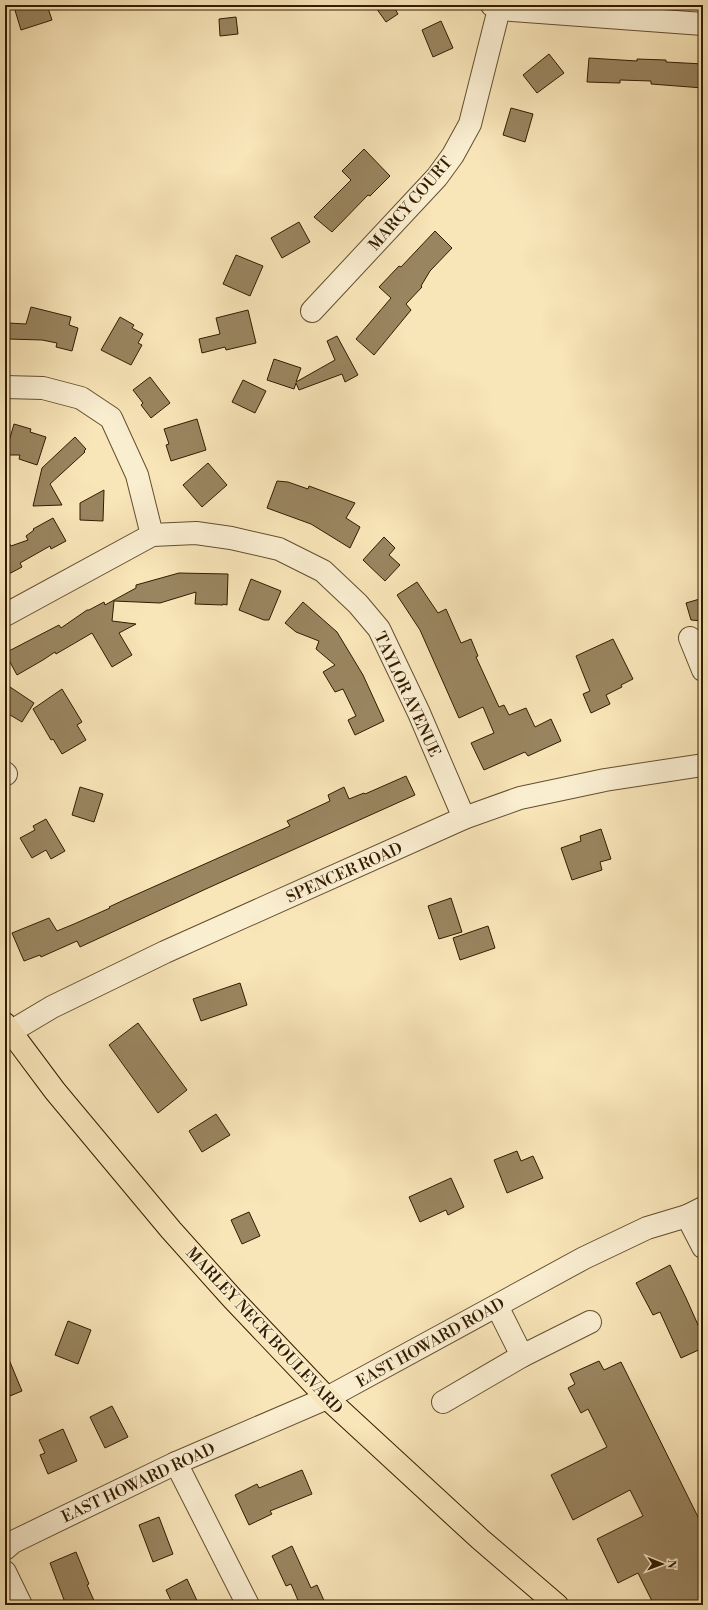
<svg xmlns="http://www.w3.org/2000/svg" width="708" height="1610" viewBox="0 0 708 1610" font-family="'Libre Bodoni',serif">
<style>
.building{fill:#998560;stroke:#321c00}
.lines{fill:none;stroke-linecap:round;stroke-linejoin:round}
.minor-casing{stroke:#644e2e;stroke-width:24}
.major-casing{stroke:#321c00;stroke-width:24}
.minor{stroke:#faeed1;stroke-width:22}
.major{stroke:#f8e5b8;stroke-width:22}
.labels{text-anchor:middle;stroke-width:3;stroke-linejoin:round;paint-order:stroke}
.street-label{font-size:16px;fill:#321c00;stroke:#faeed1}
</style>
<rect width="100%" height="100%" fill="#f8e5b8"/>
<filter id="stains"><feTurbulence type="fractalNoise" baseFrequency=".005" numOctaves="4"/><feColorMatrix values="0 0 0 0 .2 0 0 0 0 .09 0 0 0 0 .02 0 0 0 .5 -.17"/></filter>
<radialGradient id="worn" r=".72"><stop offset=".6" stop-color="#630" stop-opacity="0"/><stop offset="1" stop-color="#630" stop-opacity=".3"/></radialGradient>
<g class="building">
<path d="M 21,5 L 47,5 L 52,20 L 21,30 L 14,7 Z"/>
<path d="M 374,5 L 393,5 L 398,14 L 386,22 Z"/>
<path d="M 236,17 L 238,34 L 220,36 L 219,19 Z"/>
<path d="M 441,21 L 453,48 L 433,57 L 422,30 Z"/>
<path d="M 549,54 L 564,73 L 537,93 L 523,75 Z"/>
<path d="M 589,58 L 637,61 L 637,59 L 666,60 L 666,62 L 703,64 L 703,88 L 651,84 L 651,81 L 620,80 L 620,83 L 587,82 Z"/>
<path d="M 511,108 L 533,114 L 525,142 L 503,135 Z"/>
<path d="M 364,149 L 390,176 L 370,196 L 368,195 L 332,232 L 314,217 L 351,180 L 342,171 Z"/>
<path d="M 299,222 L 310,242 L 282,258 L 271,238 Z"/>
<path d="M 435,231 L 452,248 L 430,271 L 421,286 L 422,287 L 406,304 L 411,310 L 374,355 L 356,339 L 391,298 L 379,287 L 399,266 L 401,267 Z"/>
<path d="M 236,255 L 263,266 L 250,296 L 223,284 Z"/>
<path d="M 31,307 L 71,317 L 69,325 L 78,328 L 72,351 L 56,347 L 57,343 L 42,340 L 8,339 L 8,323 L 26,324 Z"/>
<path d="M 248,310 L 256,343 L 226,350 L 225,347 L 202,353 L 199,339 L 220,334 L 216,318 Z"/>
<path d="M 120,317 L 134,325 L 132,328 L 143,334 L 138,343 L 142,345 L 131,365 L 101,350 Z"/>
<path d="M 337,336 L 358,375 L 345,382 L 342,374 L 299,390 L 296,383 L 294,389 L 267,380 L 274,359 L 301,368 L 296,382 L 335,360 L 327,341 Z"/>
<path d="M 150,377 L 170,403 L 151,418 L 141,405 L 143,403 L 133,390 Z"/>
<path d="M 243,380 L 266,391 L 255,413 L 232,402 Z"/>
<path d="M 197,419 L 206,450 L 171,461 L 166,445 L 169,444 L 164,429 Z"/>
<path d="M 14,424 L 31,429 L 30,432 L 46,437 L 37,465 L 19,459 L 20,455 L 5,455 Z"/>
<path d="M 75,437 L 86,449 L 84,451 L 85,452 L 50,484 L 62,505 L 33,506 L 42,468 Z"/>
<path d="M 208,463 L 227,485 L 202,507 L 183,485 Z"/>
<path d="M 277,481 L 288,482 L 308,489 L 309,486 L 355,503 L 346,518 L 360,527 L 350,548 L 311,524 L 267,508 Z"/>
<path d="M 104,490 L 103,521 L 80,520 L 80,503 Z"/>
<path d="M 53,518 L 66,541 L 51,549 L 50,546 L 20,563 L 22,567 L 5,576 L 5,536 L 11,546 L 28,540 L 26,536 L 34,530 L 33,529 Z"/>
<path d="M 384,537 L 395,548 L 389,555 L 400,565 L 385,581 L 363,560 Z"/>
<path d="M 179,573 L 228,574 L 227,605 L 223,604 L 223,605 L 195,604 L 196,592 L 160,603 L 114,601 L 112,621 L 136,624 L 119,633 L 132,655 L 112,667 L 92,633 L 56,654 L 55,652 L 43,660 L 17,675 L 5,653 L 59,625 L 61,628 L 87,610 L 89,610 L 104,602 L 105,605 L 136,588 L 136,585 Z"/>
<path d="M 251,579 L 281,591 L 269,620 L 264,620 L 239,610 Z"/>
<path d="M 417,582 L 438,613 L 446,609 L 461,643 L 471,639 L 478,656 L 476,657 L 499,707 L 504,705 L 509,715 L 526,708 L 535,727 L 551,719 L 561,741 L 528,756 L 525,752 L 484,770 L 471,743 L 494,733 L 483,707 L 459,718 L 420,630 L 397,595 Z"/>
<path d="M 703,598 L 703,621 L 691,620 L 686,603 Z"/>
<path d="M 303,602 L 337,632 L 363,675 L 384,721 L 355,735 L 348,720 L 356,716 L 343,689 L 335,692 L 323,672 L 335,665 L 316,649 L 319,641 L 296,632 L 285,623 Z"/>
<path d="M 613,639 L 633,679 L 621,685 L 622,687 L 606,695 L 610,704 L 591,713 L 583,694 L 590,691 L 576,656 Z"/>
<path d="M 10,687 L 34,703 L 22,722 L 5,712 L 5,695 Z"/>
<path d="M 62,689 L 82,722 L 77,725 L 86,740 L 62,754 L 53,739 L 51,740 L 33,709 Z"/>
<path d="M 406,776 L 415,795 L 208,888 L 80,947 L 77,941 L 41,957 L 40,955 L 24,961 L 12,933 L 49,918 L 57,931 L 74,924 L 110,908 L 109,907 L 124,900 L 290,826 L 287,821 L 330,801 L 328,795 L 344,787 L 349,799 L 364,793 L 365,794 Z"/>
<path d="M 80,787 L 103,794 L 94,822 L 72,815 Z"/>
<path d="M 46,819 L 65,851 L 51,859 L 46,850 L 32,858 L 20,838 L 35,830 L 33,826 Z"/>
<path d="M 601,829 L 611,859 L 600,862 L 602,870 L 572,880 L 561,848 L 581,841 L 580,836 Z"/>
<path d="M 451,898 L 462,932 L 439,939 L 428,906 Z"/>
<path d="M 488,926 L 495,948 L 460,960 L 453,938 Z"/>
<path d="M 240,983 L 247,1005 L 201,1021 L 193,999 Z"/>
<path d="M 138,1023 L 187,1090 L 158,1113 L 109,1045 Z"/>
<path d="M 216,1114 L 230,1135 L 202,1152 L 189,1131 Z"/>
<path d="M 517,1151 L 521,1161 L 533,1156 L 543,1178 L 507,1193 L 494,1160 Z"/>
<path d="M 451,1178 L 464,1207 L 448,1215 L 446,1210 L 420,1222 L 409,1197 Z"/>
<path d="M 249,1212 L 260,1236 L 242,1244 L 231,1220 Z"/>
<path d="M 670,1265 L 686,1298 L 703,1336 L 703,1348 L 681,1358 L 660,1312 L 653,1315 L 636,1283 Z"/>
<path d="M 68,1321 L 91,1330 L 78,1364 L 55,1355 Z"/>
<path d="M 5,1350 L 22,1391 L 5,1398 Z"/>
<path d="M 599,1361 L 604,1370 L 621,1362 L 703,1527 L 703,1605 L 654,1605 L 638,1573 L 618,1583 L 597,1539 L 643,1516 L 630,1490 L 573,1520 L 551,1475 L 607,1447 L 588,1409 L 581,1413 L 568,1388 L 575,1384 L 570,1374 Z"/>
<path d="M 112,1406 L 128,1437 L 105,1448 L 90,1417 Z"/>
<path d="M 63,1429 L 77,1461 L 48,1474 L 40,1455 L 45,1453 L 39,1440 Z"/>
<path d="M 302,1470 L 312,1494 L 270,1511 L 272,1514 L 249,1525 L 235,1495 L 257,1484 L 259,1488 Z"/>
<path d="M 159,1517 L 173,1554 L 153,1562 L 139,1525 Z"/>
<path d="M 292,1546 L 311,1588 L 317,1585 L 326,1605 L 300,1605 L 291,1584 L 286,1586 L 272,1556 Z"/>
<path d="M 76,1552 L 89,1584 L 87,1585 L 96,1605 L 66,1605 L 50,1563 Z"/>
<path d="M 187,1579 L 199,1605 L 173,1605 L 166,1590 Z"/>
</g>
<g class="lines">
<defs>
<g id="minor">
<path d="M 492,5 L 499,9 L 703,24"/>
<path d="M 312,311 L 437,177 L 453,155 L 470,124 L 499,9"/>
<path d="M 5,387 L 43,388 L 81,398 L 111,418 L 137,475 L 152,535"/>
<path d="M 5,615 L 152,535 L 196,533 L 231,538 L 279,549 L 323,571 L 358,604 L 379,629 L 419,713 L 464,818"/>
<path d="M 690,638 L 703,670"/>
<path d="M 5,773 L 6,774"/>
<path d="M 5,1035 L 52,1007 L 165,952 L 464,818 L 520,798 L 605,780 L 703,765"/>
<path d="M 687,1216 L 703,1247"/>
<path d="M 497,1306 L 522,1356 L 590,1322"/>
<path d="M 443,1402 L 522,1356"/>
<path d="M 176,1463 L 248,1605"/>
<path d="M 5,1549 L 13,1542 L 176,1463 L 327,1398 L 584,1258 L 647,1228 L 687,1216 L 703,1208"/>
<path d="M 5,1572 L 21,1605"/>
</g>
<path id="major" d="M 5,1024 L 55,1091 L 171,1230 L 232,1298 L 327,1398 L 480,1539 L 557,1605"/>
</defs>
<use href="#minor" class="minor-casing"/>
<use href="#major" class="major-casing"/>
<use href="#minor" class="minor"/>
<use href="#major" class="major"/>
</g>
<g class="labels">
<g class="street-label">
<text transform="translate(410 203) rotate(-49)" y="6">MARCY COURT</text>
<text transform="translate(408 694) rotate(65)" y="6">TAYLOR AVENUE</text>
<text transform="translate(344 872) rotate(-24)" y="6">SPENCER ROAD</text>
<text transform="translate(265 1330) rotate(47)" y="6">MARLEY NECK BOULEVARD</text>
<text transform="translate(430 1342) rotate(-29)" y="6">EAST HOWARD ROAD</text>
<text transform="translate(138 1482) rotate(-25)" y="6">EAST HOWARD ROAD</text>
</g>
</g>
<rect width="708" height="1610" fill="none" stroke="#f8e5b8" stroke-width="20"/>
<rect x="6" y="6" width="696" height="1598" fill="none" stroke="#321c00" stroke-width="2"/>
<rect x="10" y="10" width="688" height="1590" fill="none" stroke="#321c00"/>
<g transform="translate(662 1564) rotate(91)" stroke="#faeed1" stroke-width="3" paint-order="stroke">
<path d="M0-3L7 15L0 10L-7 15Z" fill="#321c00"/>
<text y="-6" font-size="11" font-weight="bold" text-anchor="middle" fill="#321c00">N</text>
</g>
<rect width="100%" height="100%" filter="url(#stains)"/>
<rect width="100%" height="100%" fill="url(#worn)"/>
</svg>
